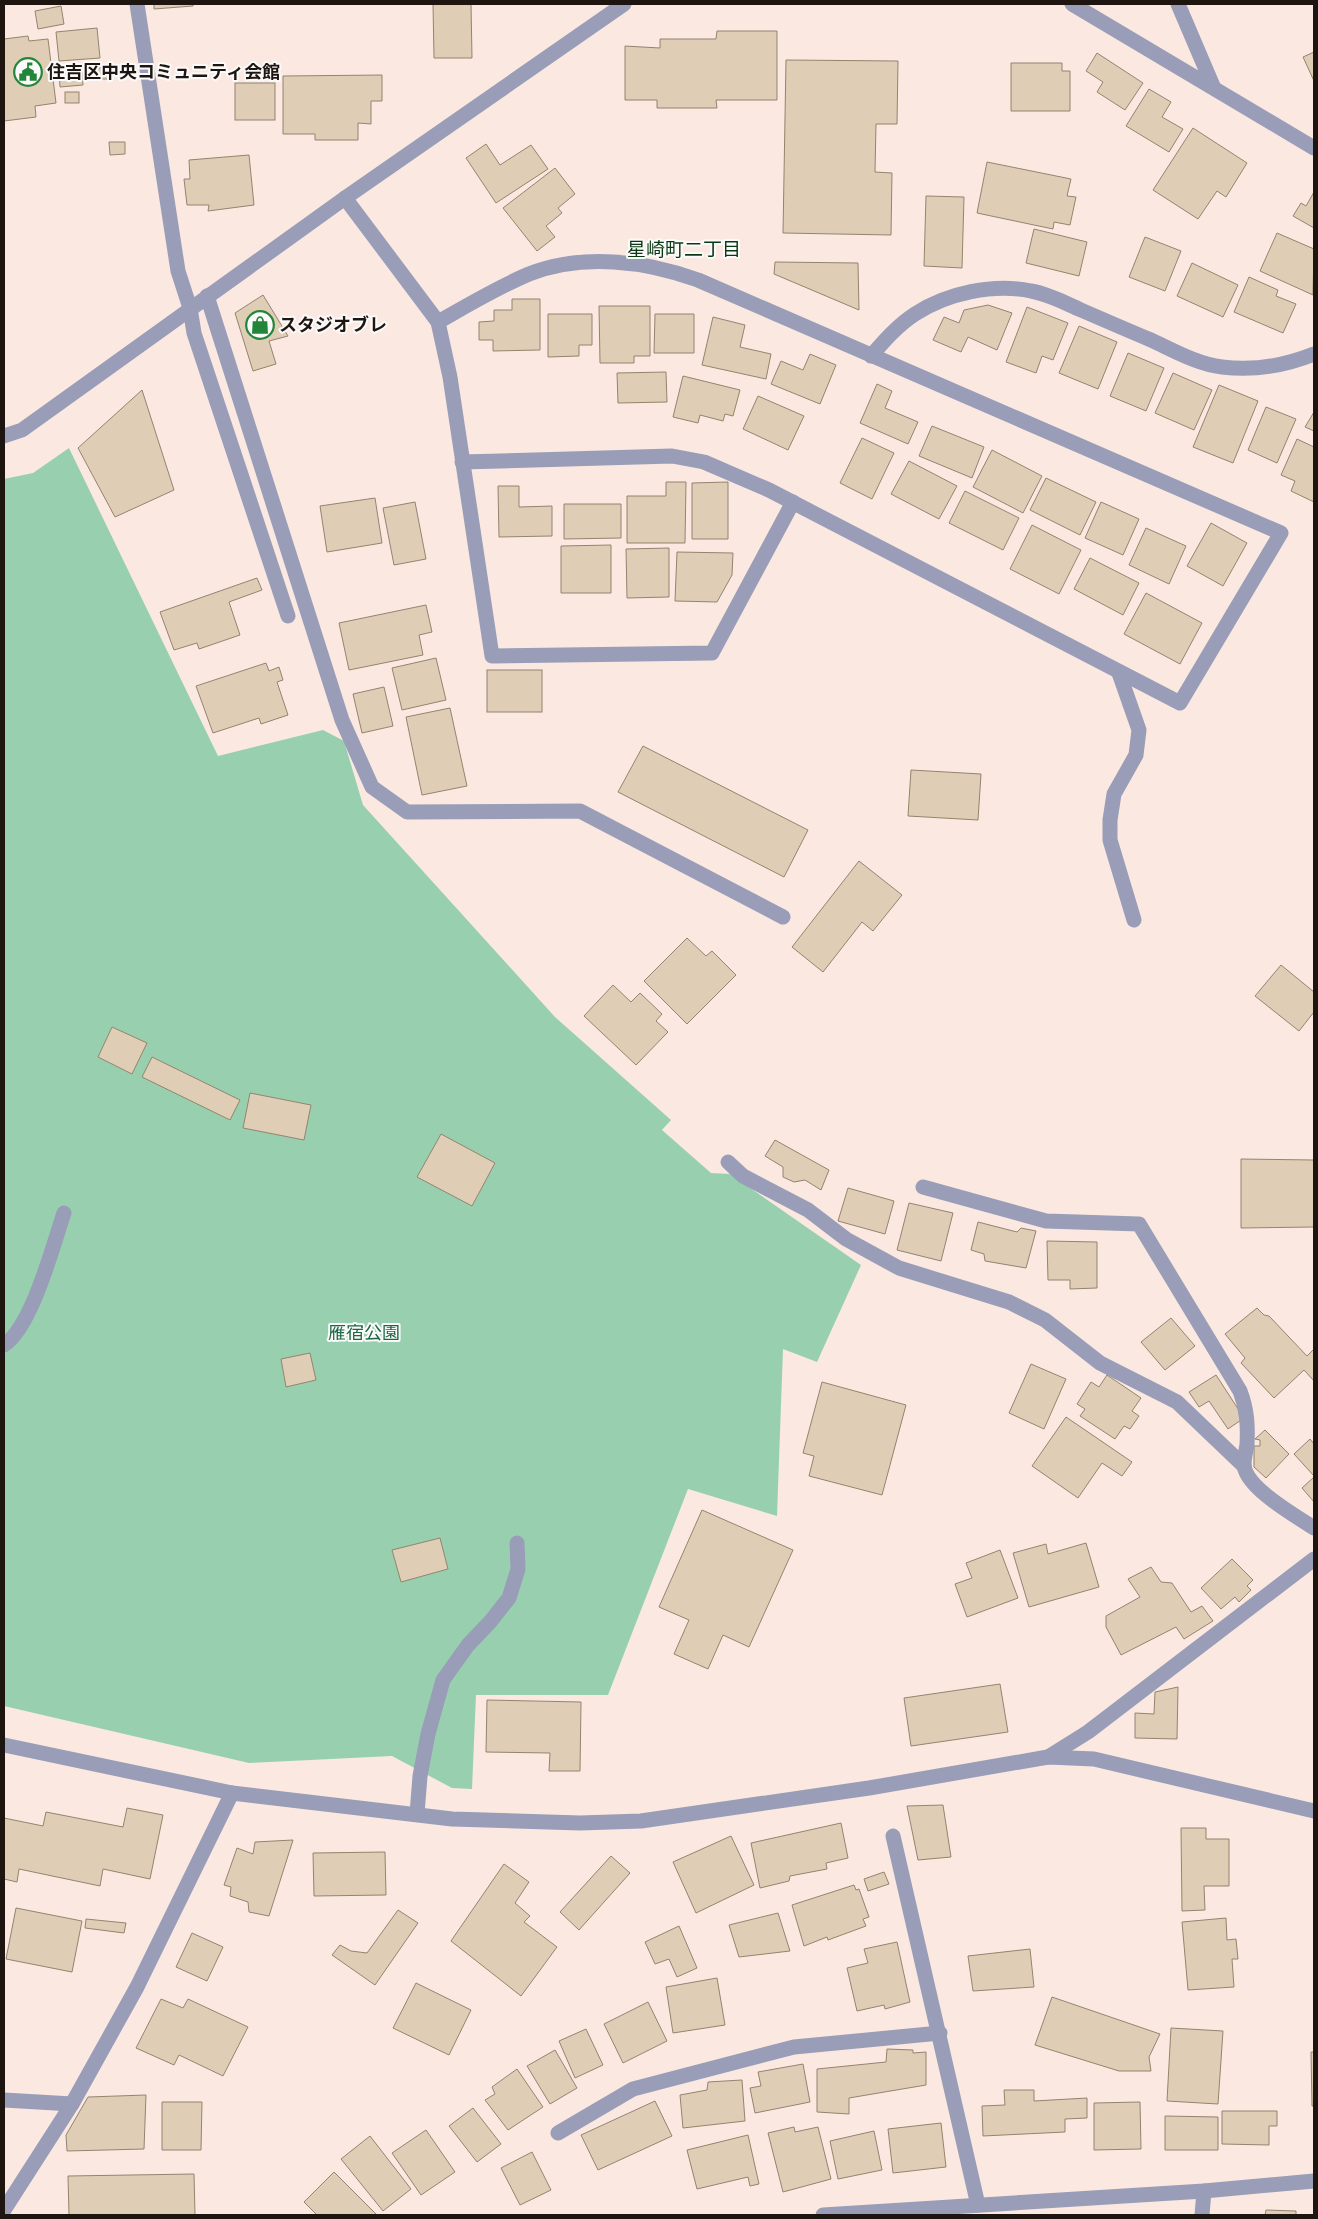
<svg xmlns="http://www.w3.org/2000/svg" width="1318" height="2219" viewBox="0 0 1318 2219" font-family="Mulish,'Noto Sans JP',sans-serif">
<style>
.green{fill:#98d0af}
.building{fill:#dfcdb5;stroke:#94846e}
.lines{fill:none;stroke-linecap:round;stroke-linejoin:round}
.minor{stroke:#999db7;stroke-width:15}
.labels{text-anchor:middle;stroke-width:4;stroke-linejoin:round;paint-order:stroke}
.poi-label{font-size:18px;font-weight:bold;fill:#1f1510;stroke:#fafafa;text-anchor:start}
.park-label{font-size:18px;fill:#1d6744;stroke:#fafafa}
.neighbourhood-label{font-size:19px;fill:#093813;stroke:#fafafa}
</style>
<rect width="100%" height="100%" fill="#fbe9e1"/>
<path class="green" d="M 69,448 L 218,756 L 323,730 L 344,741 L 363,805 L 555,1017 L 671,1120 L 662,1130 L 711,1173 L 730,1174 L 861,1265 L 817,1362 L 783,1349 L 777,1516 L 688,1489 L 608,1695 L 476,1695 L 472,1789 L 452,1788 L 392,1756 L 249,1763 L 4,1706 L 4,479 L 33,473 Z"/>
<g class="building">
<path d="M 154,4 L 193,4 L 193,6 L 154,9 Z"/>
<path d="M 433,4 L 471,4 L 472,58 L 434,58 Z"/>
<path d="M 61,6 L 64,24 L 38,29 L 35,11 Z"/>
<path d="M 97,28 L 100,58 L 59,61 L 56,32 Z"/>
<path d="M 717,31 L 777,31 L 777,100 L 716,100 L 717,108 L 657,108 L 657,100 L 625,100 L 625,46 L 660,48 L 660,39 L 716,39 Z"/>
<path d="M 28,36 L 29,41 L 48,39 L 56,103 L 35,106 L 36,117 L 4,121 L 4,39 Z"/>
<path d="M 1314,52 L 1314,81 L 1303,57 Z"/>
<path d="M 1097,53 L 1143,83 L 1125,110 L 1097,92 L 1103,82 L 1086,71 Z"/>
<path d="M 786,60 L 898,61 L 897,124 L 876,124 L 875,172 L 892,173 L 891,235 L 783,233 Z"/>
<path d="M 1011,63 L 1062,63 L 1062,71 L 1070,71 L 1070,111 L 1011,111 Z"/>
<rect x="92" y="68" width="19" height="11"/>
<path d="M 82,71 L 83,85 L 60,87 L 59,72 Z"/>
<path d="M 382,75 L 382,101 L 371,101 L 371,124 L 358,123 L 358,140 L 315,140 L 315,134 L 283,134 L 283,76 Z"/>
<rect x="235" y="83" width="40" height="37"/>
<path d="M 1149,89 L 1171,102 L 1162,117 L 1183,129 L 1169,152 L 1126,126 Z"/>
<rect x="65" y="92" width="14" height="11"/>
<path d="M 1193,128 L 1247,163 L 1226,197 L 1217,191 L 1198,219 L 1153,190 Z"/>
<path d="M 109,142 L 125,142 L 125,154 L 110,155 Z"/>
<path d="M 486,144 L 500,165 L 531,145 L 548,169 L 496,203 L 466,158 Z"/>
<path d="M 249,155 L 254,205 L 208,211 L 209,205 L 187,205 L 184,179 L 190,179 L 189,160 Z"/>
<path d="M 987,162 L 1071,179 L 1067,196 L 1076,197 L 1070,225 L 1054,222 L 1053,229 L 977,213 Z"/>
<path d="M 555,168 L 575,194 L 558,208 L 562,213 L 546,226 L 555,237 L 537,251 L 503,208 Z"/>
<path d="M 1314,192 L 1314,228 L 1293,216 L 1301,203 L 1306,206 Z"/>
<path d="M 926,196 L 964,197 L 962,268 L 924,266 Z"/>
<path d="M 1034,229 L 1087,242 L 1079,276 L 1026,263 Z"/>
<path d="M 1277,233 L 1314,249 L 1313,295 L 1260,271 Z"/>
<path d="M 1145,237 L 1181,251 L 1165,291 L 1129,277 Z"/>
<path d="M 775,262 L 858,263 L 859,310 L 774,274 Z"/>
<path d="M 1192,263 L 1238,285 L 1223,317 L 1177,296 Z"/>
<path d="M 1249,277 L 1278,290 L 1276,296 L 1296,304 L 1283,333 L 1234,312 Z"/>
<path d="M 263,295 L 288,336 L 269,341 L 276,364 L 253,371 L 235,313 Z"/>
<path d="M 512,299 L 540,299 L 540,350 L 493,351 L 493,340 L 479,340 L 479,322 L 494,321 L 494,310 L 512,310 Z"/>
<path d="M 988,305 L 1012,313 L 997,350 L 968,337 L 961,352 L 933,340 L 944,317 L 959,323 L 964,310 Z"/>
<path d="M 599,306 L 650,306 L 650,356 L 634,356 L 634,363 L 600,363 Z"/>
<path d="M 1027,307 L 1068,323 L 1053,360 L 1042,356 L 1036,373 L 1006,362 Z"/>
<path d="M 548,314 L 592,314 L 592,345 L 579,345 L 579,356 L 548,357 Z"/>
<path d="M 655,314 L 694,314 L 694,353 L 654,353 Z"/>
<path d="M 713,317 L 745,325 L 740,347 L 771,354 L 766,379 L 702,365 Z"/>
<path d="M 1079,326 L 1117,342 L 1098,389 L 1059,373 Z"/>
<path d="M 1128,353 L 1164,368 L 1146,411 L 1110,396 Z"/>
<path d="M 810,354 L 836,365 L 820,404 L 771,384 L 781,361 L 803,370 Z"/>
<path d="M 666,372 L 667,402 L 618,403 L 617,373 Z"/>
<path d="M 1173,373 L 1212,390 L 1194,430 L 1155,413 Z"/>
<path d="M 683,376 L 740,390 L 733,416 L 725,414 L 723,421 L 700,415 L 698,423 L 673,417 Z"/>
<path d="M 877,384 L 892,391 L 885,408 L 918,422 L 908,444 L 860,423 Z"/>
<path d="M 1219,385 L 1258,401 L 1233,463 L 1193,447 Z"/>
<path d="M 142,390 L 174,490 L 115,517 L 78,448 Z"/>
<path d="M 758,396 L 804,416 L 788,450 L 743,429 Z"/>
<path d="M 1266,407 L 1296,419 L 1277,463 L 1248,450 Z"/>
<path d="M 1314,412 L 1314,431 L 1305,427 Z"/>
<path d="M 932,426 L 984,447 L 972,478 L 919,456 Z"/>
<path d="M 862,438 L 894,453 L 872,499 L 840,483 Z"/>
<path d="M 1297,439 L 1314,447 L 1314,502 L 1291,491 L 1295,481 L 1281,475 Z"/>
<path d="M 992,450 L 1042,476 L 1023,513 L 973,487 Z"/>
<path d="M 909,461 L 957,486 L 939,519 L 891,494 Z"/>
<path d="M 1046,478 L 1096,502 L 1080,535 L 1030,510 Z"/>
<path d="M 666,482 L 686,482 L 685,543 L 627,543 L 627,496 L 666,496 Z"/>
<path d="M 728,482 L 728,539 L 692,539 L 692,483 Z"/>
<path d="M 498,486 L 519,486 L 519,507 L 552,506 L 552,536 L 499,537 Z"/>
<path d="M 965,491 L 1019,518 L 1003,550 L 949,523 Z"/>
<path d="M 375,498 L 382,543 L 327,552 L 320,506 Z"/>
<path d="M 415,502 L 426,559 L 394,565 L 383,508 Z"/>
<path d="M 1101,502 L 1139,519 L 1123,555 L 1085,538 Z"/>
<path d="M 564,504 L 621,504 L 621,538 L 564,539 Z"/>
<path d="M 1211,523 L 1247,543 L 1223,586 L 1187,566 Z"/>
<path d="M 1032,525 L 1081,550 L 1059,594 L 1010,569 Z"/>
<path d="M 1146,528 L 1186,546 L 1169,584 L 1129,565 Z"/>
<path d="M 611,545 L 611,593 L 561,593 L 561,546 Z"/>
<path d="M 669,548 L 669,597 L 627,598 L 626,549 Z"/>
<path d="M 677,552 L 733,553 L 732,575 L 717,602 L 675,601 Z"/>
<path d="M 1090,558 L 1139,583 L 1123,615 L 1074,589 Z"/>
<path d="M 257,578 L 262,590 L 229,602 L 240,635 L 199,649 L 197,643 L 174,650 L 160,612 Z"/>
<path d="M 1146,593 L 1202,623 L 1180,664 L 1124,634 Z"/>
<path d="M 426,605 L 432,632 L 419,635 L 423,655 L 349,670 L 339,623 Z"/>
<path d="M 436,658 L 446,700 L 402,710 L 392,668 Z"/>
<path d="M 266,663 L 269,671 L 279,667 L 283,680 L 277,682 L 288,715 L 261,724 L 259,718 L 213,733 L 196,686 Z"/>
<rect x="487" y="670" width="55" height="42"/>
<path d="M 384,687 L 393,726 L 362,733 L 353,694 Z"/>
<path d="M 450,708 L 467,786 L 422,795 L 406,717 Z"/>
<path d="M 643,746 L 808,830 L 784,877 L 618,792 Z"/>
<path d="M 911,770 L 981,774 L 978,820 L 908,816 Z"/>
<path d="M 859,861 L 902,895 L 873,931 L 862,922 L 823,972 L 792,947 Z"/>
<path d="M 687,938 L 706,956 L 712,951 L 736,975 L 687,1024 L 644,981 Z"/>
<path d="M 1281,965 L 1314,992 L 1314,1012 L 1299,1031 L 1255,996 Z"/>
<path d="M 613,985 L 631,1002 L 640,993 L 662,1014 L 656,1021 L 668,1032 L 636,1065 L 584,1016 Z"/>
<path d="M 112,1027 L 147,1043 L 132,1074 L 98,1057 Z"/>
<path d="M 152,1057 L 240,1100 L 230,1120 L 142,1077 Z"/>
<path d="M 250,1093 L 311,1105 L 304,1140 L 243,1128 Z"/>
<path d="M 441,1134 L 495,1163 L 472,1206 L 417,1177 Z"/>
<path d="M 775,1140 L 829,1170 L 821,1190 L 805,1180 L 794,1182 L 783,1177 L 783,1167 L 765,1156 Z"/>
<path d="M 1241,1159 L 1314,1160 L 1314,1227 L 1241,1228 Z"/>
<path d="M 848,1188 L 894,1201 L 885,1234 L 838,1221 Z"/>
<path d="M 909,1203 L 953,1213 L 941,1261 L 897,1250 Z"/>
<path d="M 978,1222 L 1017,1232 L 1021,1228 L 1036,1231 L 1026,1268 L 985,1261 L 984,1254 L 971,1250 Z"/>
<path d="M 1047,1241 L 1097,1242 L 1097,1288 L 1070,1289 L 1070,1280 L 1048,1280 Z"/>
<path d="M 1257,1308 L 1264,1315 L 1269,1316 L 1307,1356 L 1314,1349 L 1314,1381 L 1304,1370 L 1274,1398 L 1241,1363 L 1245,1358 L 1225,1334 Z"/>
<path d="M 1171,1318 L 1195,1346 L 1165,1370 L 1141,1342 Z"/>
<path d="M 310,1353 L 316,1380 L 286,1387 L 281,1359 Z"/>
<path d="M 1031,1364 L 1066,1379 L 1044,1429 L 1009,1413 Z"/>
<path d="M 1107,1375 L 1141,1398 L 1132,1411 L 1139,1416 L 1130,1429 L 1124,1426 L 1115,1439 L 1080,1416 L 1085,1409 L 1077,1404 L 1091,1382 L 1099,1387 Z"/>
<path d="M 1216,1375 L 1244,1418 L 1228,1429 L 1209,1401 L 1199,1407 L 1189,1392 Z"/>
<path d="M 822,1382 L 906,1405 L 882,1495 L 809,1476 L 814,1456 L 803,1453 Z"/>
<path d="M 1066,1417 L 1132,1462 L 1122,1476 L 1102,1463 L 1078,1498 L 1032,1466 Z"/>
<path d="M 1265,1430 L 1289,1454 L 1266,1478 L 1254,1467 L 1254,1446 L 1260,1446 L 1260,1440 L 1255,1439 Z"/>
<path d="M 1310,1439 L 1314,1444 L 1314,1476 L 1294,1454 Z"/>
<path d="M 1314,1477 L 1314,1502 L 1302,1488 Z"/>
<path d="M 702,1510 L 793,1550 L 749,1647 L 723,1635 L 708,1669 L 674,1654 L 689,1620 L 659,1607 Z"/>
<path d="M 440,1538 L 448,1569 L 401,1582 L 392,1550 Z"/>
<path d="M 1086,1543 L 1099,1587 L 1029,1607 L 1013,1553 L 1046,1544 L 1048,1554 Z"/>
<path d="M 1000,1550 L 1018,1598 L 967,1617 L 955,1584 L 972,1578 L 966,1563 Z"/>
<path d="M 1232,1559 L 1253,1580 L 1247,1586 L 1251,1590 L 1239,1602 L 1235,1597 L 1221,1609 L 1201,1588 Z"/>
<path d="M 1151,1567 L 1161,1582 L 1172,1583 L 1191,1612 L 1202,1606 L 1213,1621 L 1184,1639 L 1176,1627 L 1121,1655 L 1106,1627 L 1106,1616 L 1140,1597 L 1128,1579 Z"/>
<path d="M 1000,1684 L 1008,1732 L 911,1746 L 904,1698 Z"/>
<path d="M 1178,1687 L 1177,1739 L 1135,1738 L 1135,1713 L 1154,1714 L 1155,1692 Z"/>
<path d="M 487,1700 L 581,1702 L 580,1771 L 549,1771 L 550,1753 L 486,1752 Z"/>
<path d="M 943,1805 L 951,1857 L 918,1860 L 907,1806 Z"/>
<path d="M 127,1808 L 163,1815 L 150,1879 L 103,1869 L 100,1886 L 19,1869 L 17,1882 L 4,1879 L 4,1818 L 43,1826 L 46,1812 L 123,1827 Z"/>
<path d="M 841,1823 L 848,1858 L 826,1863 L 827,1869 L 790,1876 L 789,1881 L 760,1888 L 751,1843 Z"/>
<path d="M 1181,1828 L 1206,1828 L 1206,1839 L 1229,1839 L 1229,1886 L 1204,1886 L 1205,1910 L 1182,1911 Z"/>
<path d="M 731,1836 L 754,1885 L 696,1913 L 673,1862 Z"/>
<path d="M 293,1840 L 269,1916 L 249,1912 L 248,1902 L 230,1896 L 231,1887 L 224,1885 L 237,1848 L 253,1854 L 255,1842 Z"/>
<path d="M 385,1852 L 386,1895 L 314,1896 L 313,1853 Z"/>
<path d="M 611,1856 L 630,1873 L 579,1930 L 560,1912 Z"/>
<path d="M 504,1864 L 529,1882 L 515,1903 L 530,1916 L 524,1922 L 557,1947 L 521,1996 L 451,1941 Z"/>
<path d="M 884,1872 L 889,1884 L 868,1891 L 864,1879 Z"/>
<path d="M 854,1885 L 856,1890 L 859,1889 L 869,1917 L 863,1919 L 866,1926 L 828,1940 L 827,1937 L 804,1946 L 792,1905 Z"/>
<path d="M 16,1908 L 82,1921 L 72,1972 L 6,1959 Z"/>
<path d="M 398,1910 L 418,1923 L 375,1985 L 332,1955 L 340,1945 L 351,1951 L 367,1953 Z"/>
<path d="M 778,1913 L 790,1951 L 739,1957 L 729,1925 Z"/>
<path d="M 1226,1918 L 1227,1940 L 1236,1939 L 1238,1959 L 1232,1959 L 1234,1987 L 1188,1990 L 1182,1922 Z"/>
<path d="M 86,1919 L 126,1923 L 124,1933 L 85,1928 Z"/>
<path d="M 679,1926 L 697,1968 L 677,1977 L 669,1959 L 655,1964 L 645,1942 Z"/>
<path d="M 192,1933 L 223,1947 L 207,1981 L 176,1967 Z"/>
<path d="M 897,1942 L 910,2002 L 885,2009 L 884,2005 L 857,2011 L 847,1968 L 868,1963 L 864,1949 Z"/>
<path d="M 1030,1949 L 1034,1987 L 973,1991 L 968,1956 Z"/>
<path d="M 717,1978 L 725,2025 L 673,2033 L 666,1987 Z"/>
<path d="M 416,1983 L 471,2010 L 449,2055 L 393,2028 Z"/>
<path d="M 1052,1997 L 1160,2034 L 1149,2057 L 1151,2071 L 1119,2071 L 1035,2045 Z"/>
<path d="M 161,1999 L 183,2008 L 188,1999 L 248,2027 L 223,2076 L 179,2055 L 174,2065 L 136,2048 Z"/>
<path d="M 648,2002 L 667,2041 L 623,2063 L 604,2024 Z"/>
<path d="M 1171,2028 L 1223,2031 L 1218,2104 L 1167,2101 Z"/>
<path d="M 586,2029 L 603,2065 L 575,2078 L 559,2041 Z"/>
<path d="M 887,2049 L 913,2050 L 913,2053 L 926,2052 L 926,2085 L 849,2098 L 849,2114 L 817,2112 L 817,2069 L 886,2062 Z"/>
<path d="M 555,2050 L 577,2088 L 550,2104 L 527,2066 Z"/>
<path d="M 1311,2052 L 1314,2052 L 1314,2106 L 1312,2106 Z"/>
<path d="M 803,2064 L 810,2102 L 755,2113 L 750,2088 L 761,2086 L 758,2072 Z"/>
<path d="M 517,2069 L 543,2107 L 508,2130 L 485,2100 L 495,2094 L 492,2087 Z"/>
<path d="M 742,2080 L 745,2121 L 683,2128 L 680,2095 L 707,2090 L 708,2082 Z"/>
<path d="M 1004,2090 L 1034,2090 L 1034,2101 L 1087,2098 L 1087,2118 L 1065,2119 L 1065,2132 L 983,2136 L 982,2106 L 1005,2105 Z"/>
<path d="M 146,2095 L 144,2149 L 67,2151 L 66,2135 L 88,2097 Z"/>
<path d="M 655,2101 L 672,2136 L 598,2170 L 581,2135 Z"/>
<path d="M 162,2102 L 202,2102 L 201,2150 L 162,2150 Z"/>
<path d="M 1140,2102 L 1141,2149 L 1094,2150 L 1094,2103 Z"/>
<path d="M 473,2108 L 501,2144 L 477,2162 L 449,2126 Z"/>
<path d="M 1222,2111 L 1277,2111 L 1277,2126 L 1269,2126 L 1269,2145 L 1222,2144 Z"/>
<path d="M 1165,2116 L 1218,2117 L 1218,2150 L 1165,2150 Z"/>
<path d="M 941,2123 L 946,2167 L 893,2173 L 888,2129 Z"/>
<path d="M 794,2127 L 795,2132 L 818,2127 L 831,2179 L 783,2192 L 768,2133 Z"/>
<path d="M 426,2130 L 455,2172 L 421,2195 L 392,2153 Z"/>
<path d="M 874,2131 L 882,2170 L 838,2179 L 830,2141 Z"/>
<path d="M 748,2135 L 759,2184 L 750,2186 L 748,2177 L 697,2189 L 687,2150 Z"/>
<path d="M 370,2136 L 411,2189 L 383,2211 L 341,2159 Z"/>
<path d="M 532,2152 L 551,2190 L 520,2205 L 501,2168 Z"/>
<path d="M 334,2172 L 377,2215 L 317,2215 L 304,2202 Z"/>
<path d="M 194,2174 L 195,2215 L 69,2215 L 68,2176 Z"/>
<path d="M 1266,2210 L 1296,2211 L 1296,2215 L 1265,2215 Z"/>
</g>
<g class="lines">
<g class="minor">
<path d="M 137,4 L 178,271 L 190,308 L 194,333 L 288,616"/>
<path d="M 1072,4 L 1314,148"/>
<path d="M 1178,4 L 1213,86"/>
<path d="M 345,198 L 438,322 L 450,377 L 492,656 L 712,653 L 793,502"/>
<path d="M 207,296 L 342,720 L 372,787 L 407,812 L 580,811 L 783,917"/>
<path d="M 438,322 C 468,305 498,287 529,274 C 583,253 645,261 698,280 L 1281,533 L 1180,703 L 769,490 L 704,462 L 672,456 L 462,462"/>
<path d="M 871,356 C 884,341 898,325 915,314 C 947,293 994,283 1031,291 C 1049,294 1065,303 1081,310 C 1104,320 1127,330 1151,340 C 1173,350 1197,364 1222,367 C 1254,371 1284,366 1314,354"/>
<path d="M 4,436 L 22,430 L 345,198 L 624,4"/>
<path d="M 1119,673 L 1139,730 L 1136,755 L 1114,794 L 1110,820 L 1110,840 L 1134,920"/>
<path d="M 728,1162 L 743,1176 L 808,1210 L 846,1239 L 899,1268 L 1009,1302 L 1045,1320 L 1100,1363 L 1177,1402 L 1244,1466"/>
<path d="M 923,1187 L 1046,1221 L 1139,1224 L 1240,1391 C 1247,1409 1248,1425 1247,1445 C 1246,1451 1244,1458 1244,1464 C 1244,1487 1296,1516 1314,1528"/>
<path d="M 4,1345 C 32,1327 53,1245 64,1213"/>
<path d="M 4,1745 L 232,1793 L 452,1819 L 580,1823 L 641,1821 L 869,1788 L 1048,1757 L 1094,1759 L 1314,1811"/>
<path d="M 1048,1757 L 1088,1732 L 1314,1559"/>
<path d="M 417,1814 L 420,1776 L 428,1734 L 443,1680 L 468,1645 L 490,1622 L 509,1598 L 518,1569 L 517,1543"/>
<path d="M 893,1836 L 978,2205"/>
<path d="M 4,2100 L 72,2104"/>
<path d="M 558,2133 L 633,2089 L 794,2047 L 940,2033"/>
<path d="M 4,2210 L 72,2104 L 137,1987 L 232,1793"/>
<path d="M 823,2215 L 1204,2191 L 1314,2181"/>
<path d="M 1202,2215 L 1204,2191"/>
</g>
</g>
<defs>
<symbol id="civic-ring" viewBox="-11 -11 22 22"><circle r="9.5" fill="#fafafa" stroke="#238539" stroke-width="1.5"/><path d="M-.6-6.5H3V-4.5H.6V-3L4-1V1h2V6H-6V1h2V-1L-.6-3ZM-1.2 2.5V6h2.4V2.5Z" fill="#238539"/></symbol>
<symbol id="shop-ring" viewBox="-11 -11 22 22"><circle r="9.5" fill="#fafafa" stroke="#238539" stroke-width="1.5"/><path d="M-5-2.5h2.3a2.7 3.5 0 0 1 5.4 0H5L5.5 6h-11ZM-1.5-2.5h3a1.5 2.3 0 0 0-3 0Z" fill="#238539"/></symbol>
</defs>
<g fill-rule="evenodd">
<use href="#civic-ring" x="12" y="56" width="32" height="32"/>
<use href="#shop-ring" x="244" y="309" width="32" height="32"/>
</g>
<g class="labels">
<g class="poi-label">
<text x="47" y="78">住吉区中央コミュニティ会館</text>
<text x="279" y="331">スタジオブレ</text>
</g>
<g class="park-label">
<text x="364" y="1339">雁宿公園</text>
</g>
<g class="neighbourhood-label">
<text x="684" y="256">星崎町二丁目</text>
</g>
</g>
<rect width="1318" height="2219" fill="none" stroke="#1f1510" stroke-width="10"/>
</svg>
